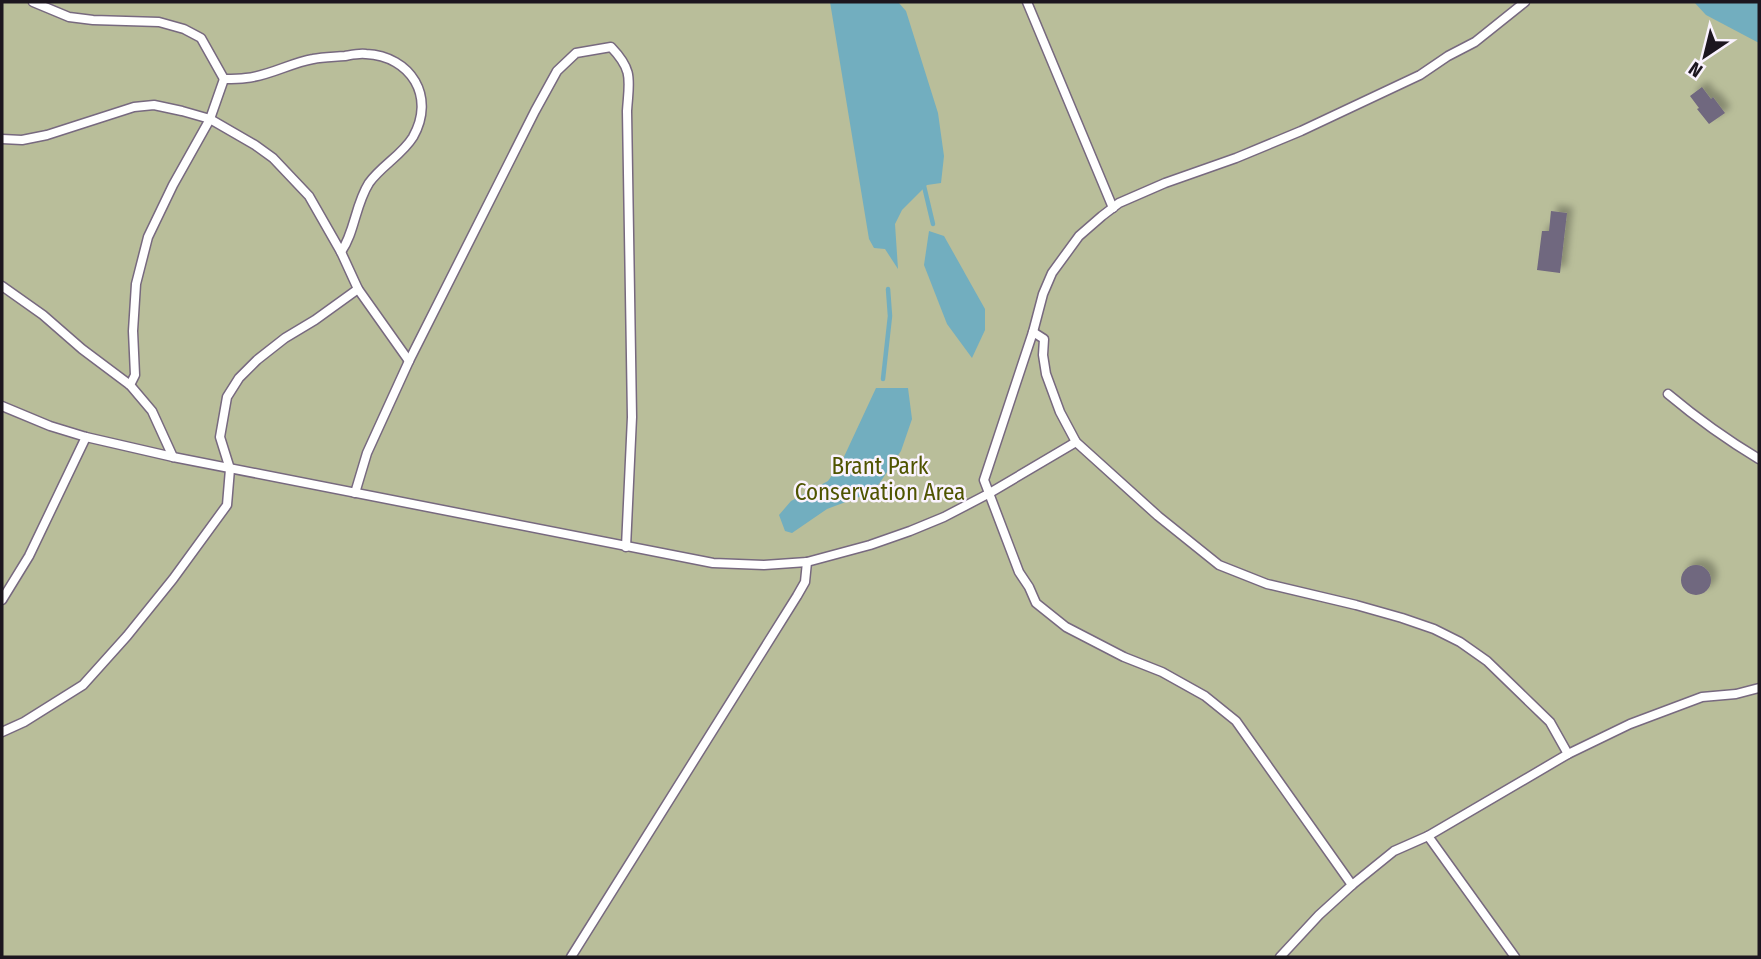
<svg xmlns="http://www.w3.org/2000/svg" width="1761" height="959" viewBox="0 0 1761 959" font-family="'Fira Sans Condensed',sans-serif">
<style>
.green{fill:#b9be9a}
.water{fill:#72aebf}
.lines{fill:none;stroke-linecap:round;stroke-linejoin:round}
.stream{stroke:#72aebf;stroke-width:4.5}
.building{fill:#70677f;filter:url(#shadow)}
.service-casing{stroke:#77697f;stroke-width:11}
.service{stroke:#fff;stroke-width:8}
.labels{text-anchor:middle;stroke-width:5;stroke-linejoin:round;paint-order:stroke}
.park-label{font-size:23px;fill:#4f5400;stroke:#faf3fe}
</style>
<defs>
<filter id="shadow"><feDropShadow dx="6" dy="-6" stdDeviation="3.5" flood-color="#0004"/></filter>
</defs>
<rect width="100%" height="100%" fill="#f2e2fc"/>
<rect class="green" x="2" y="2" width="1757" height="955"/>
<g class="water">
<path d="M 830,2 L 898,2 L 906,11 L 938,113 L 944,156 L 941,183 L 927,185 L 902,210 L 895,224 L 898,269 L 885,249 L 874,248 L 869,239 Z"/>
<path d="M 1694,2 L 1759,2 L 1759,43 L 1706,15 Z"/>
<path d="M 929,231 L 944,236 L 985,309 L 985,330 L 972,358 L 947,324 L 924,265 Z"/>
<path d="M 876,388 L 908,388 L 912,419 L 901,451 L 879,484 L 867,494 L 827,509 L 792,533 L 785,531 L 779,515 L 791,501 L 828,481 L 842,461 Z"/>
</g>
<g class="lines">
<g class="stream">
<path d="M 924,186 L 933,224"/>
<path d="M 883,379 L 890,316 L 888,289"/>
</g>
</g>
<g class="building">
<path d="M 1702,87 L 1711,99 L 1713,97 L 1725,113 L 1709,124 L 1697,109 L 1699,108 L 1690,96 Z"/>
<path d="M 1551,211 L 1567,213 L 1560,273 L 1537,270 L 1542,231 L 1549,231 Z"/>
<circle cx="1696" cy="580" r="15"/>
</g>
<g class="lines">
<defs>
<g id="service">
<path d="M 33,2 L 69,17 L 93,20 L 159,22 L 184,29 L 201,38 L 224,79"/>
<path d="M 1027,2 L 1113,208"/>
<path d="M 224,79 C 231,79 239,79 246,78 C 269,76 290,63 313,59 C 323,57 334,57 345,56 C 351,55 359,53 366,54 C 411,56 436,97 413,137 C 402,155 381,166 369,183 C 355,205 355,232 341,252"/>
<path d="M 2,139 L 22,140 L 47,135 L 134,107 L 154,105 L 182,111 L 210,119 L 255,145 L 273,158 L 309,196 L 341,252 L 358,289 L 409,361"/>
<path d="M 2,286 L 43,315 L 82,349 L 130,385 L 152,411 L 173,457"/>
<path d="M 1033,332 L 1044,339 L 1043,355 L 1046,374 L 1060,412 L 1076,442 L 1158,516 L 1219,565 L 1267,584 L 1356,605 L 1402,618 L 1434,629 L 1460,642 L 1487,661 L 1550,722 L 1568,754"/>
<path d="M 130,385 L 135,375 L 133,331 L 136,284 L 148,237 L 173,185 L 210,119 L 224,79"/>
<path d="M 1668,394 C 1699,420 1724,438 1759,459"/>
<path d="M 2,406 L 50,426 L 86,437 L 173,457 L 713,563 L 764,565 L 807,562 L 870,545 L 910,531 L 944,517 L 988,494 L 1076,442"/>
<path d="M 355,493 L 367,453 L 409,361 L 535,111 L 557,71 L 576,53 L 611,47 C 634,71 629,80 627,111 L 632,417 L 626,547"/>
<path d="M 2,600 L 29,556 L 86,437"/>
<path d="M 2,732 L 24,722 L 83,685 L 127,636 L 173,579 L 227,505 L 230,469 L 220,437 L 227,397 L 239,378 L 257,360 L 285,338 L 315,320 L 358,289"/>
<path d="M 1428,836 L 1515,957"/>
<path d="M 1352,885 L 1236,721 L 1205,696 L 1162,672 L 1124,657 L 1066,627 L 1036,603 L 1029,587 L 1019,572 L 984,480 L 1033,332 L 1043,294 L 1052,273 L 1079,236 L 1102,216 L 1119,203 L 1165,183 L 1236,158 L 1301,131 L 1420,75 L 1448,56 L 1475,42 L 1525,2"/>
<path d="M 571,957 L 797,596 L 805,582 L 807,562"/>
<path d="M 1280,957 L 1319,915 L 1352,885 L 1394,851 L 1428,836 L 1568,754 L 1630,724 L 1702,697 L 1736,694 L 1759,688"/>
</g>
</defs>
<use href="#service" class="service-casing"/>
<use href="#service" class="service"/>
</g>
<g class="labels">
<g class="park-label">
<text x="880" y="474">Brant Park<tspan x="880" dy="26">Conservation Area</tspan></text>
</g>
</g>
<rect width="1761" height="959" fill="none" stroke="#1c161f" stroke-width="7"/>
<g transform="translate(1705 56) rotate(215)" stroke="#faf3fe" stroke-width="5" paint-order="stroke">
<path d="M0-5L12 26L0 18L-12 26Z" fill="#1c161f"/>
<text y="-10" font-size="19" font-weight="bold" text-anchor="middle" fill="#1c161f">N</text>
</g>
</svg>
